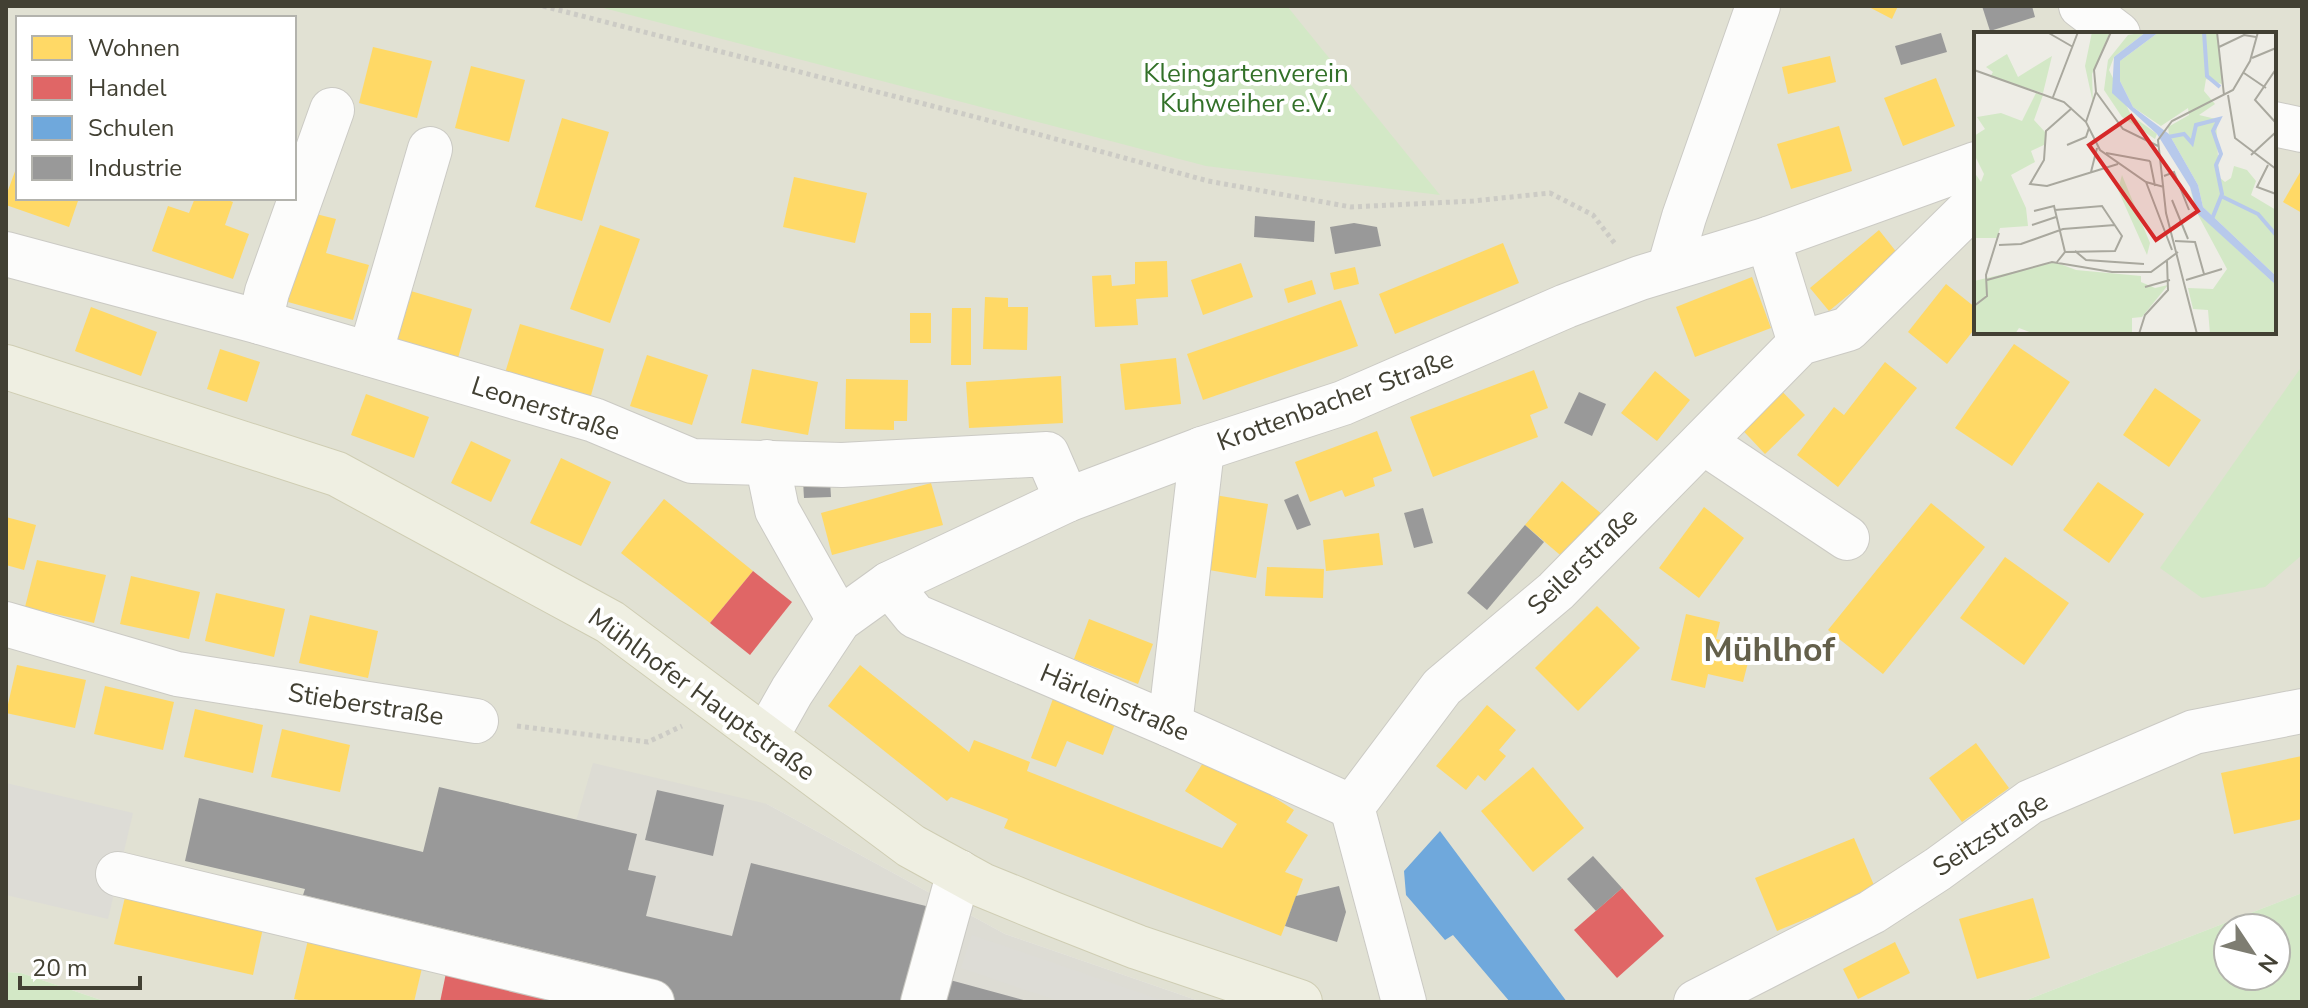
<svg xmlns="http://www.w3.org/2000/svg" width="2308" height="1008" viewBox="0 0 2308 1008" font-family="'Nunito Sans',sans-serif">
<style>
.residential{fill:#e1e1d3;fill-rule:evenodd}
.industrial{fill:#dddcd4}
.green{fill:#d3e8c6;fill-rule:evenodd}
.parking{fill:#dddcd6}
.homes{fill:#ffd966}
.shops{fill:#e06666}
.schools{fill:#6fa8dc}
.industry{fill:#999}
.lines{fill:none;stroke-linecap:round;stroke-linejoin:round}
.minor-casing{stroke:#cbcac4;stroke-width:46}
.major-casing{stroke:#cfcdb3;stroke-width:46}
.path{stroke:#cccbc5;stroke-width:5;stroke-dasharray:4 4;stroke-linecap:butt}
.minor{stroke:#fcfcfb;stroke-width:44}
.major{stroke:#efefe2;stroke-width:44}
.labels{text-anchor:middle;stroke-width:8;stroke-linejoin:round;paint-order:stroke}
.park-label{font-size:26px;fill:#337129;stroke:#fff}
.street-label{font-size:26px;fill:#424033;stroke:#fff}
.district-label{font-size:34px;font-weight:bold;fill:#64604b;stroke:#fff}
.inset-river{fill:none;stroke:#b7c9eb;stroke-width:4}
.inset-road{fill:none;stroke:#a9a89e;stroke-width:2}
.view{fill:#d62828;fill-opacity:0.15;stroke:#d62828;stroke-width:4}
.inset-edge{fill:none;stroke:#424033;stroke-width:4}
</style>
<rect width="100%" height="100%" fill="#eeede6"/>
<path class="residential" d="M 6,6 L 2302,6 L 2302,893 L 2022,1002 L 1202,1002 L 1005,934 L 767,804 L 523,1002 L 107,1002 L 21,973 L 6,972 ZM 18,18 L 294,18 L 294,198 L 18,198 ZM 1976,34 L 2274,34 L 2274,332 L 1976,332 Z"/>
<path class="industrial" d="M 593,763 L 767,804 L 1005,934 L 1202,1002 L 523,1002 Z"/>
<g class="green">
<path d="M 596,6 L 1287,6 L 1440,195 L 1206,166 Z"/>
<path d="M 2302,366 L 2302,555 L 2265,587 L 2202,598 L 2160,568 Z"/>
<path d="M 2302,893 L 2302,1002 L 2022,1002 ZM 2228,928 L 2276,928 L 2276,976 L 2228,976 Z"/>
<path d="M 6,972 L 21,973 L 107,1002 L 6,1002 Z"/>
</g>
<g class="parking">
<path d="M 6,783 L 133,813 L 108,919 L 6,895 Z"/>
<path d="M 972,935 L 1167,1002 L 1061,1002 L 961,968 Z"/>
</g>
<g class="homes">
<path d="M 1867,6 L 1898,6 L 1892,19 Z"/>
<path d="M 373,47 L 432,61 L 417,118 L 359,103 Z"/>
<path d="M 1830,56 L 1836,82 L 1788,94 L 1782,67 Z"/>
<path d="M 471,66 L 525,80 L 509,142 L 455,128 Z"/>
<path d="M 1936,78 L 1955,126 L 1903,146 L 1884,98 Z"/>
<path d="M 562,118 L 609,132 L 582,221 L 535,207 Z"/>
<path d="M 1839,126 L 1852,171 L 1791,189 L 1777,144 Z"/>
<path d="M 18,163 L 18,198 L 79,198 L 69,227 L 6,205 L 6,196 Z"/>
<path d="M 2302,169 L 2302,213 L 2283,202 Z"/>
<path d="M 794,177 L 867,193 L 855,243 L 783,227 Z"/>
<path d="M 195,198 L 222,198 L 233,202 L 225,225 L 249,234 L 233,279 L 152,251 L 168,206 L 189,213 Z"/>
<path d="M 312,213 L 336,219 L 326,253 L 369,265 L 353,320 L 288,302 Z"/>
<path d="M 600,225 L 640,239 L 610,323 L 570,309 Z"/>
<path d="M 1879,230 L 1898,254 L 1829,311 L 1810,288 Z"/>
<path d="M 1503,243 L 1519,283 L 1395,334 L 1379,294 Z"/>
<path d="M 1167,261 L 1168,297 L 1136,299 L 1138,325 L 1095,327 L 1092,276 L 1111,275 L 1112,286 L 1135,284 L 1135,262 Z"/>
<path d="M 1241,263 L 1253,297 L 1203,315 L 1191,280 Z"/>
<path d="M 1355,267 L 1359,284 L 1334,290 L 1330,273 Z"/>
<path d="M 1752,277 L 1771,328 L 1695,357 L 1676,307 Z"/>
<path d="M 1312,280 L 1316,294 L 1288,303 L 1284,289 Z"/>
<path d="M 1946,284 L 1976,308 L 1976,327 L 1947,364 L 1908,332 Z"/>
<path d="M 404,289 L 472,309 L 458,358 L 390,338 Z"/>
<path d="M 985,297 L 1008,298 L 1008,307 L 1028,307 L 1027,350 L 983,349 Z"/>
<path d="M 1341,300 L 1358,346 L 1203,400 L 1187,354 Z"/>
<path d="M 91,307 L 157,332 L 141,376 L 75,351 Z"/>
<path d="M 952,308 L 971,308 L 971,365 L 951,365 Z"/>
<rect x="910" y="313" width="21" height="30"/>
<path d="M 520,324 L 604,349 L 590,399 L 505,373 Z"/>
<path d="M 2014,344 L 2070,382 L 2012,466 L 1955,428 Z"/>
<path d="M 220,349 L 260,362 L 247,402 L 207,389 Z"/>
<path d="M 647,355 L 708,375 L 692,425 L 630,406 Z"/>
<path d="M 1176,358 L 1181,404 L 1125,410 L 1120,364 Z"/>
<path d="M 1885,362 L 1917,388 L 1838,487 L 1797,455 L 1834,407 L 1844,415 Z"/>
<path d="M 752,369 L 818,382 L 808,435 L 741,423 Z"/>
<path d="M 1534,370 L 1548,408 L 1530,415 L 1538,437 L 1433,477 L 1410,417 Z"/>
<path d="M 1655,371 L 1690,400 L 1657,441 L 1621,413 Z"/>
<path d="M 1061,376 L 1063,423 L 969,428 L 966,382 Z"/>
<path d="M 846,379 L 908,380 L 907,421 L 894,421 L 894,430 L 845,429 Z"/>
<path d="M 1774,383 L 1805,415 L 1765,454 L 1734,421 Z"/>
<path d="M 2155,388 L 2201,420 L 2169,467 L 2123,435 Z"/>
<path d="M 366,394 L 429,417 L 414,458 L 351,435 Z"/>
<path d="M 1377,431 L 1392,471 L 1373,478 L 1375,486 L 1345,497 L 1342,490 L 1310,502 L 1295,462 Z"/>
<path d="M 471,441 L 511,460 L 491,502 L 451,483 Z"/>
<path d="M 561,458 L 611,482 L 581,546 L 530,523 Z"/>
<path d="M 1562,481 L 1603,515 L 1566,560 L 1525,525 Z"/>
<path d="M 2098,482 L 2144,514 L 2109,563 L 2063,530 Z"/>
<path d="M 931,483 L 943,525 L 832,555 L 821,513 Z"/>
<path d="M 1215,495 L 1268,504 L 1256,578 L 1203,569 Z"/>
<path d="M 664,499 L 753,571 L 710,623 L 621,553 Z"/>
<path d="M 1931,503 L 1985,547 L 1883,674 L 1828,630 Z"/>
<path d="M 1704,507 L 1744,538 L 1699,598 L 1659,568 Z"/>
<path d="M 6,517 L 36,525 L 24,570 L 6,565 Z"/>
<path d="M 1379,533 L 1383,565 L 1326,571 L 1323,540 Z"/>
<path d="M 2005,557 L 2069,603 L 2024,665 L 1960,618 Z"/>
<path d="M 37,560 L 106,575 L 94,623 L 25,607 Z"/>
<path d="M 1267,567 L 1324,569 L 1323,598 L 1265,596 Z"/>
<path d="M 131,576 L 200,592 L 189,639 L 120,624 Z"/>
<path d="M 216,593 L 285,609 L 274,657 L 205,641 Z"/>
<path d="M 1597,606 L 1640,648 L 1578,711 L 1535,668 Z"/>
<path d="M 1686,614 L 1720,622 L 1716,639 L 1752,647 L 1743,682 L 1708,674 L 1705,688 L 1671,680 Z"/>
<path d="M 310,615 L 378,631 L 368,678 L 299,663 Z"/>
<path d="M 1089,619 L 1153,644 L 1138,684 L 1074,659 Z"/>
<path d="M 17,665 L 86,680 L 75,728 L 6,713 Z"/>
<path d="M 860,665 L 969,752 L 974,740 L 1030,762 L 1027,771 L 1222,848 L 1237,824 L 1185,791 L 1208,755 L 1294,810 L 1286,822 L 1308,835 L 1285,872 L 1303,879 L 1281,936 L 1004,828 L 1008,819 L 951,797 L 947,801 L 828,706 Z"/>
<path d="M 105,686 L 174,702 L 163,750 L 94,734 Z"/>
<path d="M 1057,688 L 1120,711 L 1103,755 L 1067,741 L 1056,767 L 1031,758 Z"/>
<path d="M 1487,705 L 1516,730 L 1499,750 L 1506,756 L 1485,781 L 1478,775 L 1466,790 L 1436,766 Z"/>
<path d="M 195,709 L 263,725 L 253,773 L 184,757 Z"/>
<path d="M 282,729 L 350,745 L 340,792 L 271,777 Z"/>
<path d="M 1976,743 L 2009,788 L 1962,822 L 1929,778 Z"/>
<path d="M 2302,756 L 2302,819 L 2234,834 L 2221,773 Z"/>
<path d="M 1533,767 L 1584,828 L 1533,872 L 1481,811 Z"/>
<path d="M 1854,838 L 1876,890 L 1777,931 L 1755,878 Z"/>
<path d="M 125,897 L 263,928 L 253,975 L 114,944 Z"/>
<path d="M 2033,898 L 2050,958 L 1977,979 L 1959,919 Z"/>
<path d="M 308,940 L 422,968 L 414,1002 L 308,1002 L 294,999 Z"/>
<path d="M 1895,942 L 1910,973 L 1858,999 L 1843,969 Z"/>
</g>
<g class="shops">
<path d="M 753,571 L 792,602 L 750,655 L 710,623 Z"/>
<path d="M 1622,888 L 1664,936 L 1617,978 L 1574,930 Z"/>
<path d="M 446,973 L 572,1002 L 440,1002 Z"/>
</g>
<path class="schools" d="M 1440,831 L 1567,1002 L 1510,1002 L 1453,935 L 1445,940 L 1406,895 L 1404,871 Z"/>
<g class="industry">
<path d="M 1982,6 L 2032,6 L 2035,17 L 1990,31 Z"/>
<path d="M 1941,33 L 1947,52 L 1901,65 L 1895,46 Z"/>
<path d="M 1255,216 L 1315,221 L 1314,242 L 1254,237 Z"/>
<path d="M 1354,223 L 1377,227 L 1381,246 L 1335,254 L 1330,227 Z"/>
<path d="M 1579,392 L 1606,404 L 1592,436 L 1564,423 Z"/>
<path d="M 830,480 L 831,497 L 804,498 L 803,481 Z"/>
<path d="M 1298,494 L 1311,525 L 1297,530 L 1284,500 Z"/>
<path d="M 1423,508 L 1433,543 L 1414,548 L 1404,513 Z"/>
<path d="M 1525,525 L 1544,542 L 1487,610 L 1467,593 Z"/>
<path d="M 439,787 L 637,834 L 628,870 L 656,876 L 646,916 L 732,936 L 751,863 L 934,908 L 939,977 L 1031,1002 L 611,1002 L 618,970 L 303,895 L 305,889 L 185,861 L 199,798 L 423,852 Z"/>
<path d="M 657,790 L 724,805 L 713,856 L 645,840 Z"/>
<path d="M 1593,856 L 1622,888 L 1596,911 L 1567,879 Z"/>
<path d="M 1339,886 L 1346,912 L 1337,942 L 1285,926 L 1296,896 Z"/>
</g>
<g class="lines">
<defs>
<g id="minor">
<path d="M 2081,6 L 2118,34"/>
<path d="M 2274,124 L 2302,130"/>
<path d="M 1768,239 L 1800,343"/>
<path d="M 6,254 L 260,322 L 594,420 L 692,461 L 842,465 L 1047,454 L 1067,500"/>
<path d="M 1669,269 L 1684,217 L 1758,6"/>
<path d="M 260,322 L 267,292 L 332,110"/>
<path d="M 370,354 L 430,149"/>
<path d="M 1703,442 L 1847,538"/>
<path d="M 767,462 L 777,510 L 839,620"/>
<path d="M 889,584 L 915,616 L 1170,725 L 1352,807"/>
<path d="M 6,624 L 177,674 L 476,721"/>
<path d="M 1170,725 L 1202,449"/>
<path d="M 766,737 L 792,691 L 839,620 L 889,584 L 1067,500 L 1202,449 L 1343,403 L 1566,306 L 1640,278 L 1768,239 L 1976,164"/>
<path d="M 1352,807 L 1442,687 L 1556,591 L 1800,343 L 1848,329 L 1971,208 L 1976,200"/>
<path d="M 1352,807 L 1404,1002"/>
<path d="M 118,874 L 652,1002"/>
<path d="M 923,1002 L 959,872"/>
<path d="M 1696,1002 L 1872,912 L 1938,869 L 2030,802 L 2194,732 L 2302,711"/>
</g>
<path id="major" d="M 6,367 L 337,474 L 610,622 L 911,846 L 982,885 L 1053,914 L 1137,947 L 1300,1002"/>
</defs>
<use href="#minor" class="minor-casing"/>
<use href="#major" class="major-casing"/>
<g class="path">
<path d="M 543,6 L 983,119 L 1208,181 L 1351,207 L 1473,201 L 1550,193 L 1593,215 L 1616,245"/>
<path d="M 517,726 L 648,742 L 682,726"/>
</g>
<use href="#minor" class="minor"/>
<use href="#major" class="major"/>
</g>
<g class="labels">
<g class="park-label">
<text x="1246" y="82">Kleingartenverein<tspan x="1246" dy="30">Kuhweiher e.V.</tspan></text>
</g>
<g class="street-label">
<text transform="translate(1335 400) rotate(-20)" y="9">Krottenbacher Straße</text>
<text transform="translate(546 408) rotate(18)" y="9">Leonerstraße</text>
<text transform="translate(1582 561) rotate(-44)" y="9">Seilerstraße</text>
<text transform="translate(702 694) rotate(36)" y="9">Mühlhofer Hauptstraße</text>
<text transform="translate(1115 702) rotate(23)" y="9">Härleinstraße</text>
<text transform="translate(366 704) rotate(9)" y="9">Stieberstraße</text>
<text transform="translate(1990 834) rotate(-33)" y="9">Seitzstraße</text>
</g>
<g class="district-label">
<text x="1769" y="661">Mühlhof</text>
</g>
</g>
<g transform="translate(1974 32)">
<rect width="302" height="302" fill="#eeede6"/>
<path d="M 118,0 L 136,0 L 118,42 L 119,71 L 111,34 ZM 172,0 L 140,25 L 135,38 L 157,83 L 183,102 L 181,107 L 148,85 L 130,58 L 134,28 L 154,3 ZM 185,0 L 243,0 L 248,52 L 232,47 L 230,59 L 241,72 L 225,83 L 242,87 L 245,145 L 251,150 L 257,146 L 260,134 L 273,138 L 282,149 L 277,163 L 302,178 L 302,244 L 229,175 L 224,153 L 195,102 L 194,95 L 215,83 L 214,76 L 187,94 L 159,75 L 146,49 L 146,29 ZM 33,22 L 44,45 L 78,24 L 69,61 L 16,45 L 19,40 L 12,35 ZM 62,61 L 69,63 L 60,88 L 71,100 L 72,112 L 57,119 L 61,130 L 37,143 L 52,176 L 54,194 L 26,196 L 23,206 L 0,206 L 0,140 L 7,150 L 10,142 L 0,122 L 0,104 L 11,97 L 3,85 L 27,81 L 48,89 ZM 148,143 L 176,211 L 173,223 L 144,158 ZM 216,155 L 225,182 L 302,253 L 302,302 L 236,302 L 234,278 L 219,277 L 214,256 L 239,257 L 253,237 L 222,179 ZM 81,230 L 102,238 L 167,244 L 167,250 L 181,256 L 194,253 L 168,285 L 158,286 L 158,302 L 61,302 L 45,296 L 41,302 L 0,302 L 0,249 Z" fill="#d3e8c6"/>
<path d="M 172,0 L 185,0 L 146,29 L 146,49 L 159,75 L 195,102 L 224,153 L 229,175 L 302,244 L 302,253 L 224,182 L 216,155 L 183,102 L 138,61 L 140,25 Z" fill="#b7c9eb"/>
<path class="inset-river" d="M 230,0 L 233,44 L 246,55M 194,105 L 210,102 L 218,111 L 222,93 L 245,87 L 239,99 L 247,122 L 242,133 L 248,162 L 238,187M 249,165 L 284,182 L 302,203"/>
<path class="inset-road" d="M 73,0 L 99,15M 243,0 L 250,63M 245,15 L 270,3 L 282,5M 278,26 L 302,16M 302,37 L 281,68 L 302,91M 0,38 L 90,70 L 112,90 L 126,118 L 172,150 L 190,155M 270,41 L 292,56M 122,60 L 149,97 L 184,114M 254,63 L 261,106 L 302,137M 79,65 L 104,0M 98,76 L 72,99 L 70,128 L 56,152 L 73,154 L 144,132M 112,90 L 122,60 L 120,38 L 137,0M 93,113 L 112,105 L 115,96M 132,121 L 176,129M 277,123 L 302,100M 176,129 L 181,154M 294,133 L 283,155 L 302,162M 117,140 L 123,116M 190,144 L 200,140 L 215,178M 172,150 L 198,218M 198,168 L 214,207M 81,178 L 128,174 L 148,204 L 141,219 L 91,220 L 83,230M 60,179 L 80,174 L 91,220M 58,193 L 82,185M 201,209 L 221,210 L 230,242M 25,213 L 47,212 L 89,197 L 141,193M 101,219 L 112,228 L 170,232M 13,248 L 78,230 L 138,240 L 177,240 L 204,220M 212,248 L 248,237M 171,255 L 196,248M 0,274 L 13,264 L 12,243 L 25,201M 165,302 L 171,283 L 194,258 L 193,229M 223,302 L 192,181 L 184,108 L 198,89 L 259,58 L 276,29 L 284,0"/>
<path class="view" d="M 157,84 L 224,179 L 182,208 L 115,113 Z"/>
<rect width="302" height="302" class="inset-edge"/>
</g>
<rect width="2308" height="1008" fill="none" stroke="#424033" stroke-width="16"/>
<rect x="16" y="16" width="280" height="184" fill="#ffffff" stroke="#b3b3ad" stroke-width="2"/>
<rect x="32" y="36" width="40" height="24" fill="#ffd966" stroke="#b3b3ad" stroke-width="2"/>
<text x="88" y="56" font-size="24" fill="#424033">Wohnen</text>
<rect x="32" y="76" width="40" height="24" fill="#e06666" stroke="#b3b3ad" stroke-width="2"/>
<text x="88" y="96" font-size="24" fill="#424033">Handel</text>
<rect x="32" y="116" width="40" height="24" fill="#6fa8dc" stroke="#b3b3ad" stroke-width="2"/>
<text x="88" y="136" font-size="24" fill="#424033">Schulen</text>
<rect x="32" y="156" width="40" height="24" fill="#999999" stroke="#b3b3ad" stroke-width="2"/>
<text x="88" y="176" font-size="24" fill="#424033">Industrie</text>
<g transform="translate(2252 952) rotate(125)"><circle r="38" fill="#ffffff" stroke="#b3b3ad" stroke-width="2"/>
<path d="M0-6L14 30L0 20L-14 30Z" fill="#7e7d72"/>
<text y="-12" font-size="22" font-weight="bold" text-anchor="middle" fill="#424033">N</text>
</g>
<path d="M20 976v12h120v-12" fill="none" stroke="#424033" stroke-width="4"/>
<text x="32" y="976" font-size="24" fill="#424033" stroke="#ffffff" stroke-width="6" paint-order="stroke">20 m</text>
</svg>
